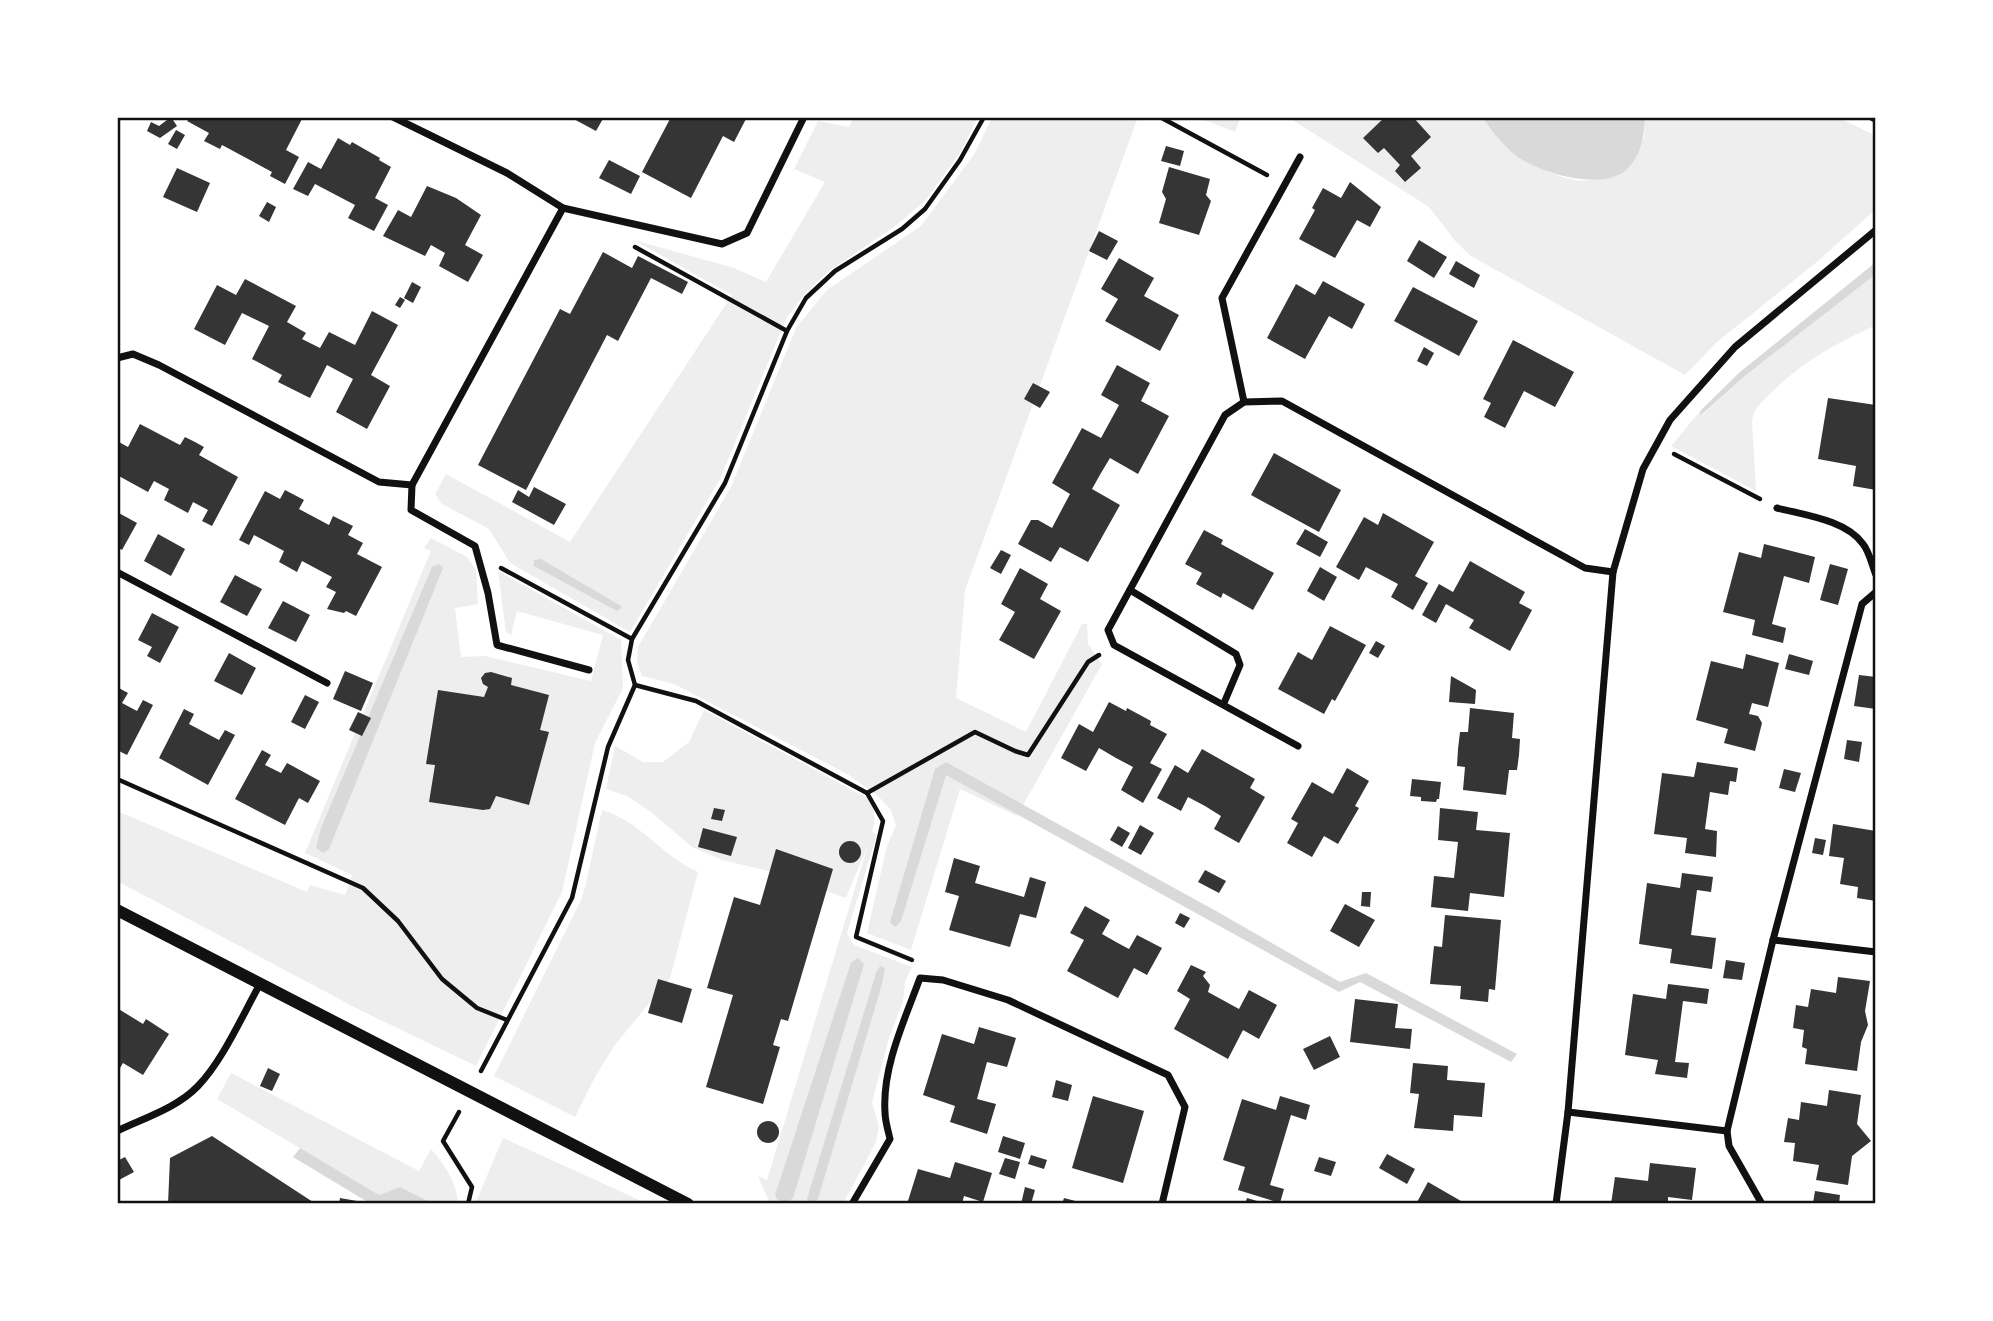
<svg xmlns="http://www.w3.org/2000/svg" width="1993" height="1321" viewBox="0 0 1993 1321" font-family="'Fira Sans Condensed',sans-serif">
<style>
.green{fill:#eee}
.water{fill:#d9d9d9}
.building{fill:#353535}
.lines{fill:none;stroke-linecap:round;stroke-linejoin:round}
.path{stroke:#111;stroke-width:4.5}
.minor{stroke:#111;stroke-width:7}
.tertiary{stroke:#111;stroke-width:12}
.neatline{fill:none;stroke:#111;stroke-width:2.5}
</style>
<rect width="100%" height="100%" fill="#fff"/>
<g class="green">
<path d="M 854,117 L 978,117 L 962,150 L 925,201 L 894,227 L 829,271 L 806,292 L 786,319 L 720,479 L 630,632 L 510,563 L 489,529 L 442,504 L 435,494 L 446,474 L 570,542 L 732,295 L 634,240 L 734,268 L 766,282 L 825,182 L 794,169 L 818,121 L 849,127 Z"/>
<path d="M 992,117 L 1138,117 L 965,590 L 956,698 L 1026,732 L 1082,624 L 1087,624 L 1088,644 L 1102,664 L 1017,816 L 960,789 L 911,950 L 867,933 L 887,846 L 896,825 L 891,810 L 878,796 L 849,775 L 674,684 L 642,676 L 637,663 L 638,647 L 731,487 L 796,328 L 827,290 L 921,226 L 975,153 Z"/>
<path d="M 1197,117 L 1241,117 L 1235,132 Z"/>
<path d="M 1288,117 L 1482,117 C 1502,145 1536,171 1570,179 C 1585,183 1603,178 1618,175 L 1644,138 L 1645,117 L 1837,117 L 1876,136 L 1876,209 L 1818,261 L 1717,342 L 1685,375 L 1471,256 L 1456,242 L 1429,207 Z"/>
<path d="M 1876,274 L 1876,325 C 1838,342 1804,361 1774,390 C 1764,400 1755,406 1752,420 L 1756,491 L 1671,446 L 1701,410 L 1701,416 L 1746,375 Z"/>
<path d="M 431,538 L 467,557 L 476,570 L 478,604 L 455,608 L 461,657 L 485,656 L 591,681 L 603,635 L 517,611 L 511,635 L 506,632 L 498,571 L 621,640 L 623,688 L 595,743 L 562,892 L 476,1066 L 360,1010 L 117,881 L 117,811 L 307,892 L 310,885 L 345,895 L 352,875 L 305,853 L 431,551 L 424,548 Z"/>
<path d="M 704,710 L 869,799 C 875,811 876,819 872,832 L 877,834 L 847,933 L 854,945 L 912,967 L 905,982 L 903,1001 L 889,1038 L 872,1103 L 879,1126 L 876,1142 L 843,1204 L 770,1204 L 758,1176 L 767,1180 L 868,845 L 846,898 L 773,872 L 722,860 L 692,847 L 651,812 L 627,796 L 606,789 L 615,746 L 643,762 L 663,762 L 689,742 Z"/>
<path d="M 602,810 C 640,821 662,856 698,872 L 670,978 L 614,1046 L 595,1077 L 575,1117 L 494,1076 L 581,900 L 586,883 Z"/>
<path d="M 231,1073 L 419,1171 L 431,1149 C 445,1165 456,1181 458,1203 L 434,1204 L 400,1187 L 379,1195 L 217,1099 Z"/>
<path d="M 503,1138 L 648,1204 L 475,1204 Z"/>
</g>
<g class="water">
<path d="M 1482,117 L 1645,117 C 1644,135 1642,153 1629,167 C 1607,193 1542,174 1518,157 C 1504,147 1492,131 1482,117 Z"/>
<path d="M 1876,262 L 1876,274 L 1746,375 L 1700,416 L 1701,410 L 1740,372 Z"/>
<path d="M 541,559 L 621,606 L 621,608 L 617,611 L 534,566 L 534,560 Z"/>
<path d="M 439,564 L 443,568 L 329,849 L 323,853 L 316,848 L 321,828 L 432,567 Z"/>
<path d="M 946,762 L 1216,911 L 1340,982 L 1366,973 L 1517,1054 L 1511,1062 L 1360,982 L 1339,992 L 946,775 L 901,921 L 895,927 L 890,922 L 935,769 Z"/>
<path d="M 858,958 L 864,964 L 793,1198 L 786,1203 L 777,1199 L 775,1195 L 851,963 Z"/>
<path d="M 880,966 L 885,968 L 882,984 L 818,1199 L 810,1204 L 807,1199 L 876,973 Z"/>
<path d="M 300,1148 L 379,1195 L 400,1187 L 434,1204 L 371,1204 L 293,1157 Z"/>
</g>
<g class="building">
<path d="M 171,117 L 177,126 L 160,138 L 147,131 L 151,122 L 159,126 Z"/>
<path d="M 192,117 L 298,117 L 302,119 L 286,150 L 299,157 L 285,184 L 270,176 L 272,172 L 222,145 L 220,149 L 204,141 L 209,133 L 187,121 Z"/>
<path d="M 570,117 L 604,117 L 596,131 Z"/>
<path d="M 671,117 L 747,117 L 734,142 L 723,136 L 691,198 L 642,172 Z"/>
<path d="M 1385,117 L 1397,117 L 1399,120 L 1402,117 L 1413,117 L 1431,137 L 1411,156 L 1421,168 L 1405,182 L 1395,171 L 1400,165 L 1384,148 L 1378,153 L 1363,138 Z"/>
<path d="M 176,130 L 185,135 L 177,149 L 168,144 Z"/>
<path d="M 338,138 L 350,145 L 352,142 L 380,158 L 379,160 L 391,167 L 375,198 L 388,205 L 374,231 L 348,218 L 355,205 L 315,184 L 308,196 L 293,189 L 308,162 L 321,169 Z"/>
<path d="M 1166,146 L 1184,151 L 1180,166 L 1161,161 Z"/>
<path d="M 609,160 L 640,176 L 631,194 L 599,178 Z"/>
<path d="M 1169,167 L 1210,179 L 1206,195 L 1211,201 L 1199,235 L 1159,223 L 1166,199 L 1162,192 Z"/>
<path d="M 177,168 L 210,183 L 197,212 L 163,197 Z"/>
<path d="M 1350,182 L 1381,207 L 1370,227 L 1357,220 L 1335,258 L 1299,239 L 1315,210 L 1312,208 L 1323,188 L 1341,198 Z"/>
<path d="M 427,186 L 456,198 L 481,215 L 465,245 L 483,255 L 468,282 L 439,266 L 445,253 L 431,245 L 425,256 L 383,236 L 398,210 L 411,217 Z"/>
<path d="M 267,202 L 276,207 L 269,222 L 259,216 Z"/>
<path d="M 1099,231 L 1118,241 L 1107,260 L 1089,251 Z"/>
<path d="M 1419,240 L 1447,257 L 1434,278 L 1407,261 Z"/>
<path d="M 603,252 L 632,268 L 638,256 L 688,282 L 682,294 L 651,278 L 618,341 L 607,335 L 526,490 L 478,465 L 560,309 L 570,314 Z"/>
<path d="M 1119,258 L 1154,278 L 1144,296 L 1179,315 L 1160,351 L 1105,321 L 1118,299 L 1101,289 Z"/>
<path d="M 1456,261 L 1480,275 L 1474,288 L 1449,274 Z"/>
<path d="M 245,279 L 296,306 L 287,322 L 306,333 L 302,339 L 320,348 L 329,332 L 355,345 L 372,311 L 398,325 L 371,375 L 390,386 L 367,429 L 336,412 L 353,379 L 327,365 L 310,398 L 278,382 L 282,375 L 252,359 L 269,326 L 242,313 L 225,345 L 194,329 L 217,285 L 236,295 Z"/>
<path d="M 1323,281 L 1365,304 L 1352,329 L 1329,316 L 1305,359 L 1267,338 L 1296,284 L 1315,295 Z"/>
<path d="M 412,282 L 421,287 L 413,303 L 404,298 Z"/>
<path d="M 1413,287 L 1478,321 L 1459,356 L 1394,321 Z"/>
<path d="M 400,297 L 405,300 L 400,308 L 395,305 Z"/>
<path d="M 1513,340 L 1574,372 L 1555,407 L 1524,391 L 1505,428 L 1484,417 L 1491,403 L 1483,399 Z"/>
<path d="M 1424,347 L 1434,353 L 1427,366 L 1417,361 Z"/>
<path d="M 1117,365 L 1150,383 L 1141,401 L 1169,416 L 1138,474 L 1110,458 L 1101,473 L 1092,489 L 1120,505 L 1088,562 L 1060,547 L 1051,562 L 1018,544 L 1031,520 L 1038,520 L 1052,528 L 1070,494 L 1052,483 L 1082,428 L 1101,438 L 1119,405 L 1101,395 Z"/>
<path d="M 1033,383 L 1050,392 L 1040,408 L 1024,399 Z"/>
<path d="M 1828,398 L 1876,405 L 1876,490 L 1853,486 L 1856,466 L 1818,459 Z"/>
<path d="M 140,424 L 180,445 L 185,437 L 195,442 L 204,447 L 199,455 L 238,477 L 212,526 L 202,521 L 208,510 L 193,502 L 188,513 L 164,500 L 169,489 L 154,481 L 148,492 L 117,475 L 117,441 L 128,447 Z"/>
<path d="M 1274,453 L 1341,490 L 1319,532 L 1251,495 Z"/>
<path d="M 534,487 L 566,504 L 554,525 L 512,502 L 518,490 L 529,497 Z"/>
<path d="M 285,490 L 304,500 L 299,509 L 329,525 L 333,516 L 353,526 L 348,535 L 363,543 L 357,554 L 382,567 L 356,616 L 346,611 L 344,613 L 327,609 L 336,592 L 326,587 L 332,577 L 302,561 L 297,572 L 279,562 L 284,551 L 254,535 L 249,545 L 239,540 L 265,491 L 280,499 Z"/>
<path d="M 117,512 L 137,523 L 122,550 L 117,547 Z"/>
<path d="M 1383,513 L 1434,542 L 1415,576 L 1428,583 L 1413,610 L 1391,597 L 1398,584 L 1366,567 L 1359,580 L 1336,567 L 1364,517 L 1378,525 Z"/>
<path d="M 1305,529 L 1328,542 L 1320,557 L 1296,544 Z"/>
<path d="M 1204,530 L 1223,540 L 1221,544 L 1274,573 L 1253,610 L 1223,593 L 1221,598 L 1196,584 L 1202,573 L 1185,564 Z"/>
<path d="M 158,534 L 185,549 L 171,576 L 144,561 Z"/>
<path d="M 1764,544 L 1815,557 L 1809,583 L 1784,576 L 1772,624 L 1786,628 L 1783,643 L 1752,635 L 1755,620 L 1723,612 L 1739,552 L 1761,558 Z"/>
<path d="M 1001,550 L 1011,555 L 1001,574 L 990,568 Z"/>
<path d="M 1470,561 L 1525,592 L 1519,603 L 1532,610 L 1510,651 L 1469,628 L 1474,620 L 1446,604 L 1436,623 L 1422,615 L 1439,584 L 1453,592 Z"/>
<path d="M 1830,564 L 1848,569 L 1838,605 L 1820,600 Z"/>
<path d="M 1320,567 L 1337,577 L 1324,601 L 1307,591 Z"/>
<path d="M 1020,568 L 1048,584 L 1040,599 L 1061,611 L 1034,659 L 999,640 L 1015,612 L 1001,604 Z"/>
<path d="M 235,575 L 262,589 L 247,616 L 220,602 Z"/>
<path d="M 283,601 L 310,615 L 296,642 L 268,628 Z"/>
<path d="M 152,613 L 179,627 L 160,663 L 147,656 L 152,647 L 138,640 Z"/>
<path d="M 1330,626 L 1366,645 L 1335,701 L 1332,699 L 1324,714 L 1278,689 L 1298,652 L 1312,660 Z"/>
<path d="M 1376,641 L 1385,646 L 1378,658 L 1369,653 Z"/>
<path d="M 229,653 L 256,668 L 242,695 L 214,681 Z"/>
<path d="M 1746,654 L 1779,663 L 1768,707 L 1752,703 L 1749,714 L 1758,716 L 1762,723 L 1755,751 L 1724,743 L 1728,729 L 1696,720 L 1711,661 L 1743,669 Z"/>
<path d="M 1789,654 L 1813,661 L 1809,675 L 1785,669 Z"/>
<path d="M 345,671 L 373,683 L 361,711 L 333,699 Z"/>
<path d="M 491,672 L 512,678 L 511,685 L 549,695 L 540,730 L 549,732 L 529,805 L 496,796 L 490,809 L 483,810 L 429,802 L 435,765 L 426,764 L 438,690 L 484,697 L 488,687 L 483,684 L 481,678 L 485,673 Z"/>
<path d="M 1859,675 L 1876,677 L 1876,709 L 1854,706 Z"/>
<path d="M 1451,676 L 1476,690 L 1475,704 L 1449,702 Z"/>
<path d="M 117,687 L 128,693 L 122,703 L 137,711 L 143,700 L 153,705 L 127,755 L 117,750 Z"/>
<path d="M 305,695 L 319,702 L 305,729 L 291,722 Z"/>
<path d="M 1109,702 L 1126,711 L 1127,708 L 1151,721 L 1150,725 L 1167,734 L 1150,763 L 1162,769 L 1143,803 L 1121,790 L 1133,767 L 1116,758 L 1099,748 L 1086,771 L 1061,758 L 1079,724 L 1093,732 Z"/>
<path d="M 1470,708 L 1514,713 L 1512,738 L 1520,739 L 1519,755 L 1517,770 L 1509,770 L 1506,795 L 1463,790 L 1465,767 L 1457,766 L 1458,749 L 1460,732 L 1468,732 Z"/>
<path d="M 184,709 L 194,714 L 189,724 L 219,740 L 225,730 L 235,735 L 208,785 L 159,758 Z"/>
<path d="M 358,712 L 371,718 L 362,736 L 349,730 Z"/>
<path d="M 1847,740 L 1862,742 L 1859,762 L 1844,759 Z"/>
<path d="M 1202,749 L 1255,779 L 1250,788 L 1265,797 L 1239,843 L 1214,829 L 1221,816 L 1205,806 L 1188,797 L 1181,811 L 1157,798 L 1175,765 L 1188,773 Z"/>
<path d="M 262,750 L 271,755 L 265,765 L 281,773 L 287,763 L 320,781 L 308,803 L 299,798 L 285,825 L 235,799 Z"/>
<path d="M 1697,762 L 1738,768 L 1736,782 L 1730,781 L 1728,795 L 1710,792 L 1705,829 L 1717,831 L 1716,857 L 1685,853 L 1687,838 L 1654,834 L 1662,773 L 1694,777 Z"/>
<path d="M 1347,768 L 1369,781 L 1355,806 L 1359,808 L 1338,844 L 1324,836 L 1312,857 L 1287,843 L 1298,823 L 1291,819 L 1312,782 L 1333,794 Z"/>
<path d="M 1784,769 L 1801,773 L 1795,792 L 1779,788 Z"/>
<path d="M 1412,779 L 1441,782 L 1439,799 L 1437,799 L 1436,802 L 1421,801 L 1421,797 L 1410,796 Z"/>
<path d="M 714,808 L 725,810 L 722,821 L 711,819 Z"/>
<path d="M 1440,808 L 1478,812 L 1476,830 L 1510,833 L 1504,897 L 1470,893 L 1468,911 L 1431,907 L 1434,876 L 1454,878 L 1458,842 L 1438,840 Z"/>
<path d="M 1833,824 L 1876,831 L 1876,901 L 1857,898 L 1858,887 L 1840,884 L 1844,858 L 1829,856 Z"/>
<path d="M 1140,825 L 1154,833 L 1141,855 L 1128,848 Z"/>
<path d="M 1118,826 L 1130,833 L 1122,847 L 1110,840 Z"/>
<path d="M 703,828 L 737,837 L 731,856 L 698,847 Z"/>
<path d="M 1815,838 L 1826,840 L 1823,855 L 1812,853 Z"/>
<circle cx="850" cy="852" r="11"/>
<path d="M 776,849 L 833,869 L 788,1021 L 781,1019 L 773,1045 L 780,1047 L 763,1104 L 706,1087 L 733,995 L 707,988 L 734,897 L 760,905 Z"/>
<path d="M 954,858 L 980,866 L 975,883 L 1024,897 L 1030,877 L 1046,882 L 1036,918 L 1020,914 L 1010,947 L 949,930 L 959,896 L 945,892 Z"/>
<path d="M 1205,870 L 1226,881 L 1219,893 L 1198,882 Z"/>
<path d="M 1682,873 L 1713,877 L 1711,892 L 1697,890 L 1691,935 L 1716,938 L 1712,969 L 1670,963 L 1672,949 L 1639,944 L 1647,883 L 1680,888 Z"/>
<path d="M 1362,892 L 1371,892 L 1370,907 L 1361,906 Z"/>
<path d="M 1345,904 L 1375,920 L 1359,947 L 1330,931 Z"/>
<path d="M 1085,906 L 1110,920 L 1102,934 L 1116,942 L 1129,949 L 1137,935 L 1162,948 L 1147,975 L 1134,968 L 1118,998 L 1067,971 L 1084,940 L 1070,933 Z"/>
<path d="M 1180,913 L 1190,918 L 1184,928 L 1175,923 Z"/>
<path d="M 1445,915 L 1501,920 L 1495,990 L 1489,989 L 1488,1002 L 1460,999 L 1461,986 L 1430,984 L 1434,946 L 1442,947 Z"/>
<path d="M 1726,960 L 1745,963 L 1742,980 L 1723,978 Z"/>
<path d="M 1191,965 L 1206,972 L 1203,976 L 1210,985 L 1208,992 L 1239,1009 L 1249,990 L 1277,1005 L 1259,1039 L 1243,1030 L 1228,1059 L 1174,1029 L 1190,999 L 1177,991 Z"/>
<path d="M 1838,977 L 1870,981 L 1865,1011 L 1868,1025 L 1861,1042 L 1857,1071 L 1805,1064 L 1807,1049 L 1802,1047 L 1804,1030 L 1793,1028 L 1796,1005 L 1808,1007 L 1811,989 L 1836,993 Z"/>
<path d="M 658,979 L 692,989 L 682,1023 L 648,1013 Z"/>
<path d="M 1668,984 L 1709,989 L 1707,1004 L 1683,1001 L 1675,1062 L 1689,1063 L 1687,1078 L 1655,1074 L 1658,1060 L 1625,1055 L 1633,994 L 1666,999 Z"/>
<path d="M 1355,999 L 1398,1004 L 1395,1028 L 1412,1029 L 1410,1049 L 1350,1042 Z"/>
<path d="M 117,1008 L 143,1024 L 146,1019 L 169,1034 L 143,1075 L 123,1063 L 120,1068 L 117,1066 Z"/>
<path d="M 979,1027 L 1016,1038 L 1007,1067 L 987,1062 L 977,1099 L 996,1104 L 987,1134 L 950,1122 L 955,1106 L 923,1095 L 942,1034 L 974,1044 Z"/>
<path d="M 1330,1036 L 1340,1057 L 1314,1070 L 1303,1049 Z"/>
<path d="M 1413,1063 L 1448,1066 L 1447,1080 L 1485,1083 L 1482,1117 L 1454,1115 L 1453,1131 L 1414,1128 L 1419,1094 L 1410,1093 Z"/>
<path d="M 268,1068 L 280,1074 L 272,1091 L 260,1086 Z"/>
<path d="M 1056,1080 L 1072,1085 L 1068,1101 L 1052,1097 Z"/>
<path d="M 1829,1090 L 1861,1095 L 1857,1124 L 1871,1141 L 1852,1156 L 1848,1185 L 1816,1180 L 1819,1165 L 1793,1161 L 1795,1143 L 1784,1142 L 1788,1118 L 1799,1120 L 1801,1102 L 1827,1106 Z"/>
<path d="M 1093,1096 L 1144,1111 L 1123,1183 L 1072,1168 Z"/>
<path d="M 1280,1096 L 1310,1105 L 1306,1120 L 1291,1115 L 1270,1185 L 1284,1189 L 1280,1203 L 1238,1190 L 1245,1167 L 1223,1160 L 1242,1099 L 1276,1110 Z"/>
<circle cx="768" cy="1132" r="11"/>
<path d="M 212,1136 L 316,1204 L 168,1204 L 170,1158 Z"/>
<path d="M 1003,1136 L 1025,1143 L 1020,1159 L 998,1152 Z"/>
<path d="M 1387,1154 L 1415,1169 L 1407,1184 L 1379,1168 Z"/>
<path d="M 1031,1155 L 1047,1160 L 1044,1169 L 1028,1164 Z"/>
<path d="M 125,1157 L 134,1172 L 119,1180 L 117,1161 Z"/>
<path d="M 1319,1157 L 1336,1162 L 1331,1176 L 1314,1171 Z"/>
<path d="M 1005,1158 L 1020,1162 L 1015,1179 L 999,1174 Z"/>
<path d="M 955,1162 L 992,1173 L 983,1202 L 964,1196 L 962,1204 L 907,1204 L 918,1169 L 950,1178 Z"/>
<path d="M 1650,1163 L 1696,1168 L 1692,1200 L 1668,1197 L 1668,1204 L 1611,1204 L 1615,1177 L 1648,1181 Z"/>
<path d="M 1428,1182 L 1461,1201 L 1459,1204 L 1416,1204 Z"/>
<path d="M 1025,1187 L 1035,1190 L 1031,1204 L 1021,1204 Z"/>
<path d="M 1815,1191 L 1840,1195 L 1839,1204 L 1813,1203 Z"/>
<path d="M 340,1198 L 357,1201 L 356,1204 L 339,1204 Z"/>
<path d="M 1064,1198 L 1083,1203 L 1083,1204 L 1062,1204 Z"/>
<path d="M 1247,1198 L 1264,1203 L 1264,1204 L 1245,1204 Z"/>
</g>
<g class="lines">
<g class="path">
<path d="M 1160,117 L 1267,175"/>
<path d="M 1869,117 L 1876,121"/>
<path d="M 635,247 L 787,331"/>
<path d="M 1674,454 L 1760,499"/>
<path d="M 632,639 L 725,483 L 787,331 L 806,298 L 835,271 L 902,229 L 925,209 L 960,160 L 984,117"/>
<path d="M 635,685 L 696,701 L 867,793 L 975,732 L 1015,751 L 1028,755 L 1088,662 L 1099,655"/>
<path d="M 117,779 L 363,888 L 398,921 L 442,979 L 477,1008 L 507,1020"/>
<path d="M 867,793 L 883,821 L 856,937 L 912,960"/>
<path d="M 481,1071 L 572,898 L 608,747 L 635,685 L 628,660 L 632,639 L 501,568"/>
<path d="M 459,1112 L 443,1141 L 472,1187 L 468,1204"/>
</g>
<g class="minor">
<path d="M 393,117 L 507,173 L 563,208 L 722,244 L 747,233 L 804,117"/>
<path d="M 117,358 L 133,354 L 159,365 L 379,482 L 412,485 L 563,208"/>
<path d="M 1244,402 L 1222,298 L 1300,157"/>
<path d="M 412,485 L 411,510 L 475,546 L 488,593 L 497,645 L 589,670"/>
<path d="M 1777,508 C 1804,515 1846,520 1863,544 C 1869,551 1872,565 1876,575"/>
<path d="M 117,572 L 327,683"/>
<path d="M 1130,590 L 1236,654 L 1240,665 L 1224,703"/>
<path d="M 1298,746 L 1114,645 L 1108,630 L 1225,415 L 1244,402 L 1282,401 L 1585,568 L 1613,572"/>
<path d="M 1773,940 L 1876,952"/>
<path d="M 1568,1112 L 1727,1131"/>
<path d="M 117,1131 C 144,1118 177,1108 198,1086 C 223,1060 242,1016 260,984"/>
<path d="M 852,1204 L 890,1139 C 888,1130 885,1121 885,1112 C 882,1067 905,1019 920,978 L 943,980 L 1008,1000 L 1168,1075 L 1185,1107 L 1162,1204"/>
<path d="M 1556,1204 L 1568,1112 L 1613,572 L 1643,469 L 1670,420 L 1735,347 L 1876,230"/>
<path d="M 1762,1204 L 1729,1146 L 1727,1131 L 1773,940 L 1862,604 L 1876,592"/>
</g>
<path class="tertiary" d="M 117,910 L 688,1204"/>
</g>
<rect width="1993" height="1321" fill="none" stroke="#ffffff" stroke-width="238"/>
<rect x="119" y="119" width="1755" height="1083" class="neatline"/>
</svg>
